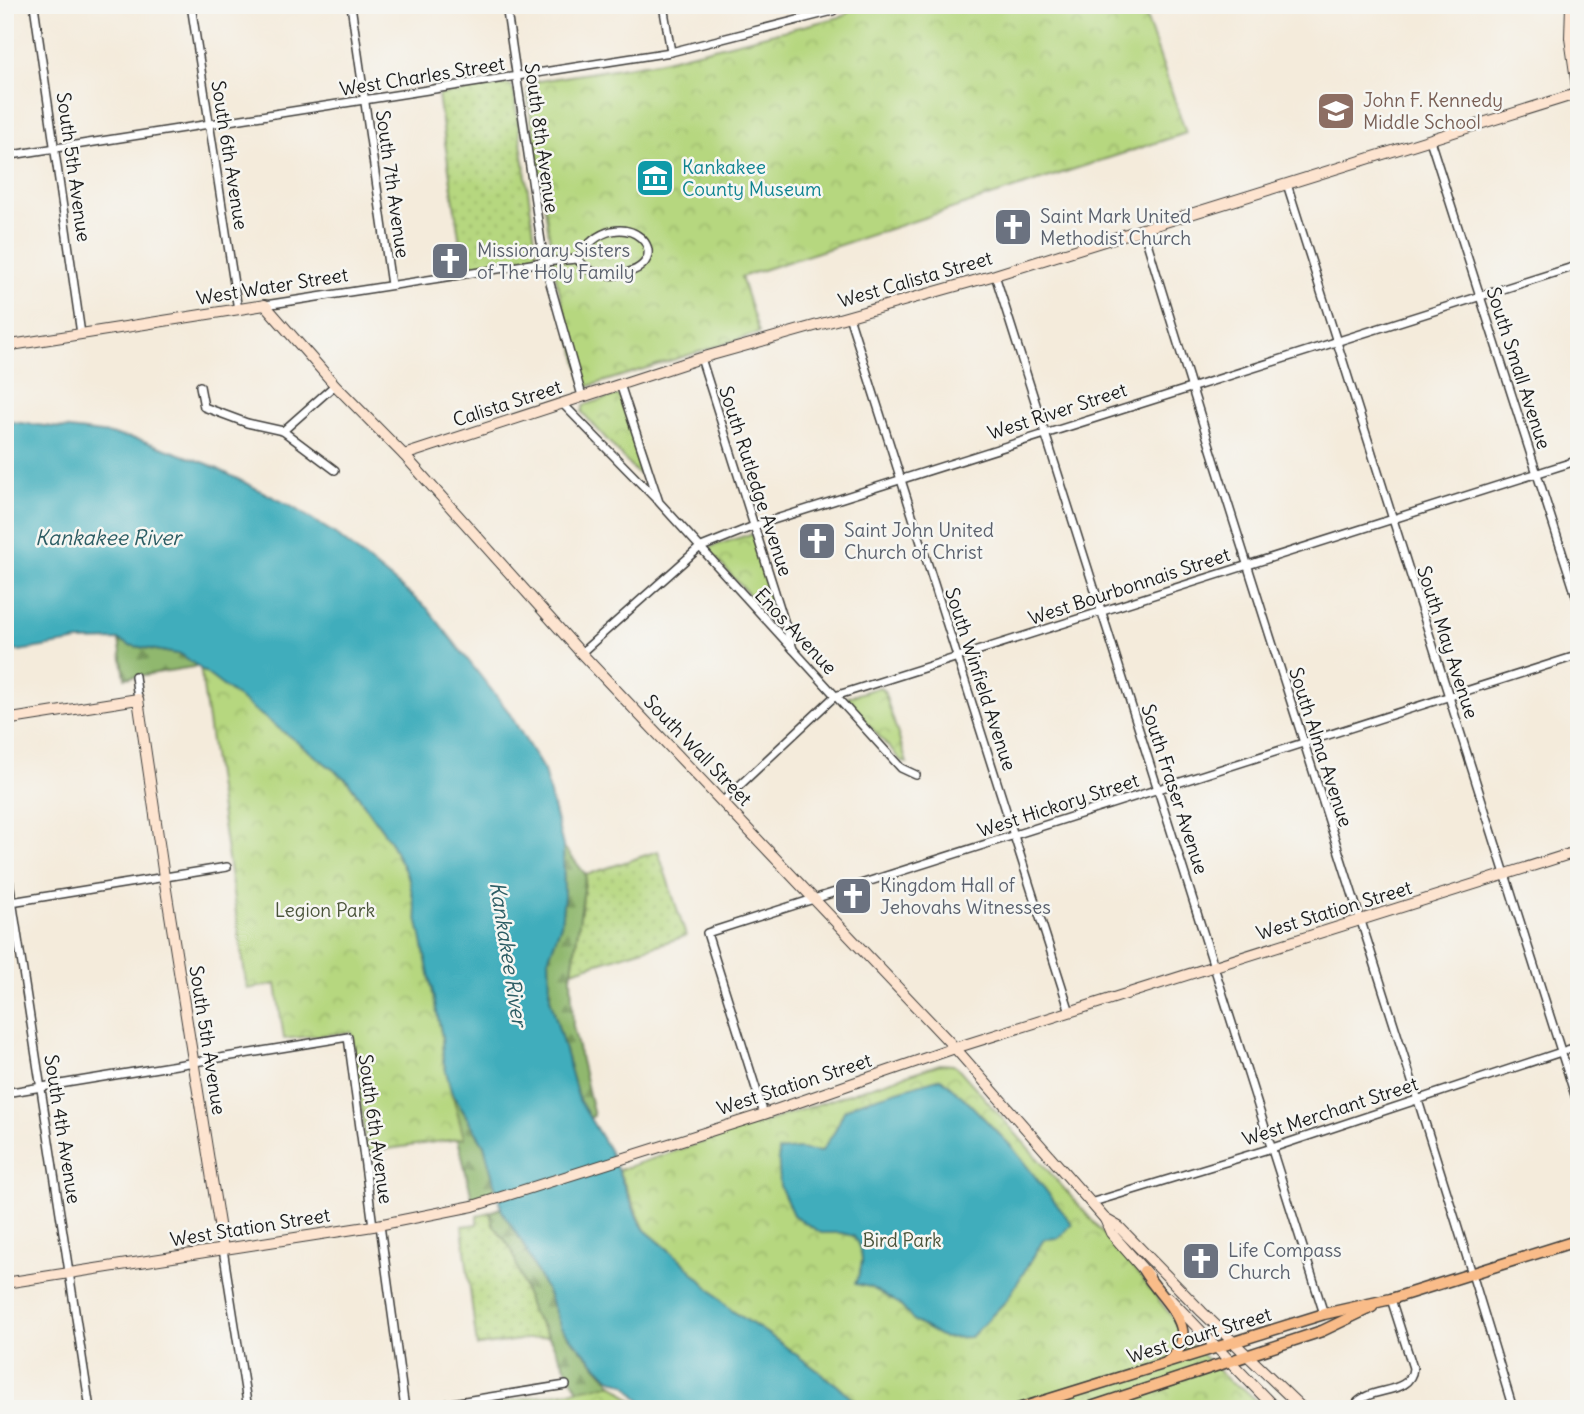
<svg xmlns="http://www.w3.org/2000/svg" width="1584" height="1414" viewBox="0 0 1584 1414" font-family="Delius,sans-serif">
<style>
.grass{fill:url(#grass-dots);stroke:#697a4e;stroke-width:2}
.forest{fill:url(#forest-firs);stroke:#566a45;stroke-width:2}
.park{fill:url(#park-crowns);stroke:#697a4e;stroke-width:2}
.water{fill:#3fadbc;stroke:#2e646c;stroke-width:2}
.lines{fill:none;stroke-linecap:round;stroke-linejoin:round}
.street-casing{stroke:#3c3b39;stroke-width:10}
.secondary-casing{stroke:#3c3b39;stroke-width:12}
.primary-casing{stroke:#3c3b39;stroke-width:13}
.street{stroke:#fff;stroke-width:7}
.secondary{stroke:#fde4d0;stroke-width:10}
.primary{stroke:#f9bc89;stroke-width:10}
.labels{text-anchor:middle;stroke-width:5;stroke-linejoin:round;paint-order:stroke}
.street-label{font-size:19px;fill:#1c1c1c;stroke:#f6f6f2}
.education-label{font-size:19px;fill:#785e54;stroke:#f6f6f2;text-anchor:start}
.culture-label{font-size:19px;fill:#0d838f;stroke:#f6f6f2;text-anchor:start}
.worship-label{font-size:19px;fill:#5b616d;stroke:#f6f6f2;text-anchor:start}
.park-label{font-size:19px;fill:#4a543a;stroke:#f6f6f2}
.water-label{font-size:21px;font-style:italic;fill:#2c5d64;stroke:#f6f6f2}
</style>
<defs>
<pattern id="grass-dots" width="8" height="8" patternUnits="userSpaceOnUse" patternTransform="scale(1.75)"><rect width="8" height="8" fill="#b6d77f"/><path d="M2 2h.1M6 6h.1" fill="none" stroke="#9cb86d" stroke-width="1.8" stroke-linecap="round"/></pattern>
<pattern id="forest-firs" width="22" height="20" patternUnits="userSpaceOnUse" patternTransform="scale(1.75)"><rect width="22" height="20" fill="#90b86e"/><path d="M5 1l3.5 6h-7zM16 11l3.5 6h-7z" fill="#75955a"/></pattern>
<pattern id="park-crowns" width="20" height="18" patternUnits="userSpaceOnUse" patternTransform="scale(1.75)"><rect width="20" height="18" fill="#b6d77f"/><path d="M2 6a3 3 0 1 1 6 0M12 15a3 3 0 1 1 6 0" fill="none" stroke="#9cb86d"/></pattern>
</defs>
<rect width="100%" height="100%" fill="#f6f6f2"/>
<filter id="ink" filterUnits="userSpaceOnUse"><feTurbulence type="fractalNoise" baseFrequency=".0143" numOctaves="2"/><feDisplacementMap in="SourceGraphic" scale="14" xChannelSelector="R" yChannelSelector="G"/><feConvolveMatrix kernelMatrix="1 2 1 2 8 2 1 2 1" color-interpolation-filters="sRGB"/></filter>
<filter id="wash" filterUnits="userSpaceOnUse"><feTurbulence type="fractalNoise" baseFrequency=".00686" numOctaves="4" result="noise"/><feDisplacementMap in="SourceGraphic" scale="28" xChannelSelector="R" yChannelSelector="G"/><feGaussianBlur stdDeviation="1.57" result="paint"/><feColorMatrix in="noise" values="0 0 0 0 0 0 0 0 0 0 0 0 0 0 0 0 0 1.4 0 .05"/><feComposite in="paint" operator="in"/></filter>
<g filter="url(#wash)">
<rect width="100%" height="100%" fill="#f4ebdb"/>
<g class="grass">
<path d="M 508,84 L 511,85 L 514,93 L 537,253 L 530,260 L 464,270 L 438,95 Z"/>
<path d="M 658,851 L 686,936 L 572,971 L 586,875 Z"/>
<path d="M 490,1212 L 493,1224 L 512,1250 L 532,1313 L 549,1336 L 477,1346 L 462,1226 L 477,1224 L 477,1216 Z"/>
</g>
<g class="forest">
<path d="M 119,640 L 129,645 L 182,655 L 200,666 L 125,678 Z"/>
<path d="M 563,846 L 586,875 L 571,977 L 573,1026 L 594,1116 L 590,1118 L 579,1100 L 550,998 L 549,957 L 561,924 L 564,896 Z"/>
<path d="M 444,1065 L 451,1091 L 484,1145 L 497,1193 L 472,1198 L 458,1139 L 445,1141 Z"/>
<path d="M 501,1208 L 522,1242 L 549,1296 L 561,1328 L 613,1384 L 578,1390 L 544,1328 L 532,1313 L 512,1250 L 493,1224 L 490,1212 Z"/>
</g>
<g class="park">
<path d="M 847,5 L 1142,5 L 1186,133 L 741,277 L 759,333 L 586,387 L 583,383 L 555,274 L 527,89 L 533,82 L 657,62 L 844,16 L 848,13 Z"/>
<path d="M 617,395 L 621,398 L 644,470 L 642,475 L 636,472 L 582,412 L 584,405 Z"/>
<path d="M 751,534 L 755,539 L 779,622 L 773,621 L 710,552 L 709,548 L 713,546 Z"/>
<path d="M 200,666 L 347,780 L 390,841 L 412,885 L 442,1037 L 443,1059 L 464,1138 L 367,1152 L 351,1032 L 284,1039 L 276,984 L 247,989 Z"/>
<path d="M 880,687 L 884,691 L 907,763 L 902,762 L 848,702 L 848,697 Z"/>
<path d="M 940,1064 L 953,1065 L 959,1069 L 1132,1266 L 1172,1317 L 1180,1333 L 1231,1383 L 1243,1388 L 1266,1409 L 863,1409 L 837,1385 L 771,1336 L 731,1310 L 681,1260 L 645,1230 L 618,1170 Z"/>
<path d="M 613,1384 L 643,1409 L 463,1409 Z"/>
</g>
<g class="water">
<path d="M 5,421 L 110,434 L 141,440 L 208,464 L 289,505 L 334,533 L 427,608 L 508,711 L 544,771 L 563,846 L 564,896 L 561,924 L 549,957 L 550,998 L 579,1100 L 609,1150 L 638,1219 L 645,1230 L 681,1260 L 731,1310 L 771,1336 L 837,1385 L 863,1409 L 648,1409 L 626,1385 L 608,1377 L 561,1328 L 549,1296 L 522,1242 L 502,1211 L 484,1145 L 451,1091 L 443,1059 L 442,1037 L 409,879 L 390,841 L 347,780 L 182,655 L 129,645 L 119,640 L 79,641 L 19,651 L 5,650 Z"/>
<path d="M 941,1078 L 966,1100 L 1012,1147 L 1072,1224 L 1059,1238 L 1044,1239 L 1007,1300 L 971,1337 L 944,1338 L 915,1322 L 898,1303 L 870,1287 L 855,1284 C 864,1263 865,1257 854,1236 L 841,1233 L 821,1233 L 793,1215 L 780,1186 L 778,1151 L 798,1149 L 821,1152 L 835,1131 L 844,1111 L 857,1103 Z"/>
</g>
</g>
<g filter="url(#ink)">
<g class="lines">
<defs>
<g id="street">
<path d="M 34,5 L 81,334"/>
<path d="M 191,5 L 238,310"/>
<path d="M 351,5 L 391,285"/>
<path d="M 506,5 L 544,262 L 582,396"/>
<path d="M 663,5 L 671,52"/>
<path d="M 1430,140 L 1579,605"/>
<path d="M 5,156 L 671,52 L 833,11 L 839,5"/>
<path d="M 1287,184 L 1579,1108"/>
<path d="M 1143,229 C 1262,624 1395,1014 1513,1409"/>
<path d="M 995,275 L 1324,1314"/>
<path d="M 265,305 L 544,262 L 577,259 C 588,271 599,277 616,275 C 689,265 621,190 577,259"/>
<path d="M 849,316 L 1070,1012"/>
<path d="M 701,358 L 793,649"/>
<path d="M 620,384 L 659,502 L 901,768 L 916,775"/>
<path d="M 200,386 L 204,407 L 247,423 L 283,431 L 335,470"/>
<path d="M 562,403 L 656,499"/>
<path d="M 283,431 L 335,385"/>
<path d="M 581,653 L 699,548 L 754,526 L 1579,265"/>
<path d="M 135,676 L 138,699"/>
<path d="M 723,801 L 835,696 L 1579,460"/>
<path d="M 5,854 L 90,1409"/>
<path d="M 5,903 L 227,867"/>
<path d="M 5,1093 L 348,1037 L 373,1226"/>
<path d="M 764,1114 L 707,933 L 1579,655"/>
<path d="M 1090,1203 L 1272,1148 L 1579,1046"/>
<path d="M 380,1225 L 405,1409"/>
<path d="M 223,1249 L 248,1409"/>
<path d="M 414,1409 L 566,1385"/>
<path d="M 1356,1409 L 1356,1404 C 1370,1386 1411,1396 1413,1368 L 1391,1299"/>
</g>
<g id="secondary">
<path d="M 1571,5 L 1570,38 L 1579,101"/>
<path d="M 5,346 L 265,305 L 335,385 L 404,455 L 581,653 L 955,1048 L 1105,1219 L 1119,1227 L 1202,1312 L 1303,1409"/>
<path d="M 404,455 L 701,358 L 995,275 L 1579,93"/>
<path d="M 5,720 L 138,699 L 164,877 L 223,1249"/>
<path d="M 1105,1219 L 1111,1233 L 1149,1276"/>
<path d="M 5,1283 L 373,1226 L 473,1206 L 764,1114 L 955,1048 L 1579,851"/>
<path d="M 1169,1298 L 1276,1409"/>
</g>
<g id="primary">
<path d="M 1144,1271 C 1162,1301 1206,1331 1167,1362"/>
<path d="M 1018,1409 L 1324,1314 L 1391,1299 L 1579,1240"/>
<path d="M 1085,1409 L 1322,1331 L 1372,1307"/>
</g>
</defs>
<use href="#street" class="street-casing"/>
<use href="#secondary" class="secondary-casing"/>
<use href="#primary" class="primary-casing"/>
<use href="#street" class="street"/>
<use href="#secondary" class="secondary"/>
<use href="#primary" class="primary"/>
</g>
</g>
<defs>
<symbol id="school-square" viewBox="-11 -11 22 22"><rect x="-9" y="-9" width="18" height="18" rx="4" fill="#8d6e63" stroke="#f6f6f2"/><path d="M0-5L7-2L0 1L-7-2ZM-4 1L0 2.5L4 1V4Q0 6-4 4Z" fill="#fff"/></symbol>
<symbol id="museum-square" viewBox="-11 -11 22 22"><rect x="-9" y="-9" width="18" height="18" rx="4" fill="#0f9aa8" stroke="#f6f6f2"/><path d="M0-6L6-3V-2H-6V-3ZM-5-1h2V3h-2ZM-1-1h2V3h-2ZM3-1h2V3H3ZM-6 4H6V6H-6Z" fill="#fff"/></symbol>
<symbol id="church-square" viewBox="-11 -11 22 22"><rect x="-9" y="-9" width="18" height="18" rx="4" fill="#6b7280" stroke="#f6f6f2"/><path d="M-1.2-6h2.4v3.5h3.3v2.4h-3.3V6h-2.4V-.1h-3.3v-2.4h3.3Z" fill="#fff"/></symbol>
</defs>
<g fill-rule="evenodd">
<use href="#school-square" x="1314" y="89" width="44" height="44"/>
<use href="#museum-square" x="633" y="156" width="44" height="44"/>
<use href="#church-square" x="991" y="205" width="44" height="44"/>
<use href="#church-square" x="428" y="239" width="44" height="44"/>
<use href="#church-square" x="795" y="519" width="44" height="44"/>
<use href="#church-square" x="831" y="874" width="44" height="44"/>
<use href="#church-square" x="1179" y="1239" width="44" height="44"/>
</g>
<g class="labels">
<g class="street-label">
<text transform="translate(422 76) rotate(-9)" y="7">West Charles Street</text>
<text transform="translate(542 138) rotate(82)" y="7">South 8th Avenue</text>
<text transform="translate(230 155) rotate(81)" y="7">South 6th Avenue</text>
<text transform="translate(74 167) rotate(82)" y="7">South 5th Avenue</text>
<text transform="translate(393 184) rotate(82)" y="7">South 7th Avenue</text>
<text transform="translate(915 279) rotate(-16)" y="7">West Calista Street</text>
<text transform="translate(272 286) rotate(-9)" y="7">West Water Street</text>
<text transform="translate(1519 368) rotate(72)" y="7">South Small Avenue</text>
<text transform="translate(507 403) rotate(-18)" y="7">Calista Street</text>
<text transform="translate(1057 411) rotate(-18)" y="7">West River Street</text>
<text transform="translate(756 481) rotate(72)" y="7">South Rutledge Avenue</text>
<text transform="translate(1129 586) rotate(-18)" y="7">West Bourbonnais Street</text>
<text transform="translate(796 631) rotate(47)" y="7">Enos Avenue</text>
<text transform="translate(1448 642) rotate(72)" y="7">South May Avenue</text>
<text transform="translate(981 679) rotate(72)" y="7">South Winfield Avenue</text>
<text transform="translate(1321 747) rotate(72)" y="7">South Alma Avenue</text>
<text transform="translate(698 750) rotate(46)" y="7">South Wall Street</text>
<text transform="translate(1175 789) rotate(72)" y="7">South Fraser Avenue</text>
<text transform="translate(1058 805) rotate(-18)" y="7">West Hickory Street</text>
<text transform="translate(1334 910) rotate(-17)" y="7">West Station Street</text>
<text transform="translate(208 1040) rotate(81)" y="7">South 5th Avenue</text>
<text transform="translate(794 1084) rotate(-18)" y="7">West Station Street</text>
<text transform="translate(1330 1111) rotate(-18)" y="7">West Merchant Street</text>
<text transform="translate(63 1129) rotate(81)" y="7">South 4th Avenue</text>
<text transform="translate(376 1129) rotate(82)" y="7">South 6th Avenue</text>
<text transform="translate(250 1227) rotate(-9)" y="7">West Station Street</text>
<text transform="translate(1199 1335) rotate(-17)" y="7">West Court Street</text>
</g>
<g class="education-label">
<text x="1363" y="107">John F. Kennedy<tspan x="1363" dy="22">Middle School</tspan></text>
</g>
<g class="culture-label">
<text x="682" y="174">Kankakee<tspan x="682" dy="22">County Museum</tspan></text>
</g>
<g class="worship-label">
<text x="1040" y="223">Saint Mark United<tspan x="1040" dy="22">Methodist Church</tspan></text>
<text x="477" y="257">Missionary Sisters<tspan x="477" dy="22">of The Holy Family</tspan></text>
<text x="844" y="537">Saint John United<tspan x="844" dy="22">Church of Christ</tspan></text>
<text x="880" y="892">Kingdom Hall of<tspan x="880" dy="22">Jehovahs Witnesses</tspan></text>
<text x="1228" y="1257">Life Compass<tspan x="1228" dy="22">Church</tspan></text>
</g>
<g class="park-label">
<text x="325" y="917">Legion Park</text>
<text x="902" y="1247">Bird Park</text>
</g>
<g class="water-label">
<text x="108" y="545">Kankakee River</text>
<text transform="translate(508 954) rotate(81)" y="7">Kankakee River</text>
</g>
</g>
<rect width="1584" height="1414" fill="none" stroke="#f6f6f2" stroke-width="28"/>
</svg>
